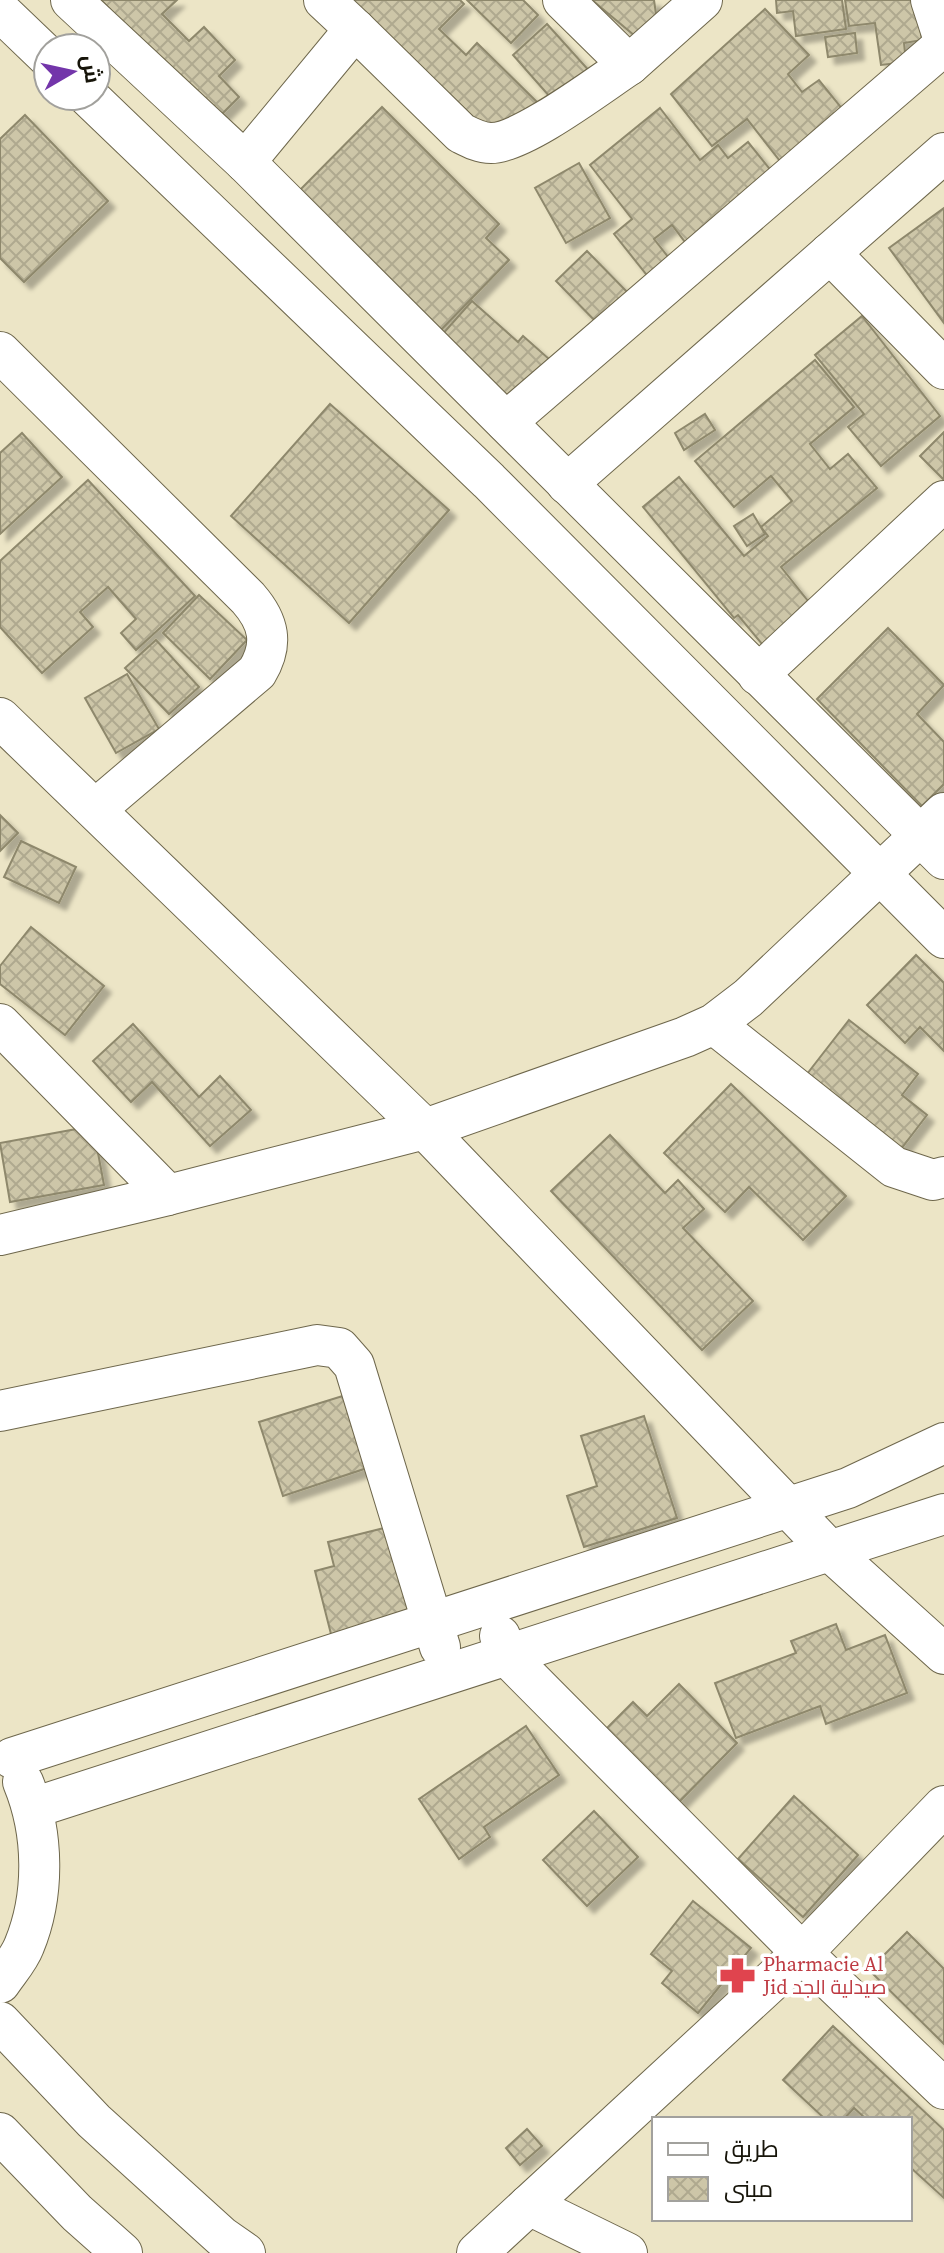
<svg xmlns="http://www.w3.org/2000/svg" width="944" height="2253" viewBox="0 0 944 2253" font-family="'Source Serif 4',Cairo,serif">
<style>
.building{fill:url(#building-cross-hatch);stroke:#8e886c;stroke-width:2;filter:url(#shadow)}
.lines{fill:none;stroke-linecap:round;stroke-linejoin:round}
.minor-casing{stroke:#6e674c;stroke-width:42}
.minor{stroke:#fff;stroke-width:40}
.labels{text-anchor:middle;stroke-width:7;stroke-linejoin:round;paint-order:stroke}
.health-label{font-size:20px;fill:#be3a42;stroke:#fff;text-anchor:start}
</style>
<defs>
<pattern id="building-cross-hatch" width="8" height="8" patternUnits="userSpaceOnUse" patternTransform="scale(2)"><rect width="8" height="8" fill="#cdc6a8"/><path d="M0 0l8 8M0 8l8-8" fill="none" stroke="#afa98f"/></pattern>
<filter id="shadow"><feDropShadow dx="7" dy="7" stdDeviation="2" flood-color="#0004"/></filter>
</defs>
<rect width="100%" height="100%" fill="#ece5c6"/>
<g class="building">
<path d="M 101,0 L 177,0 L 162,14 L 189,41 L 204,27 L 235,60 L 219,76 L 239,97 L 216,120 Z"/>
<path d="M 351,0 L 460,0 L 464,4 L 439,29 L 466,55 L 477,43 L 538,103 L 495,138 Z"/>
<path d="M 467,0 L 523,0 L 538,15 L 511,43 Z"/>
<path d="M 592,0 L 654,0 L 657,21 L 641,41 Z"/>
<path d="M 776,0 L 842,0 L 846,29 L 796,36 L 793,11 L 777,13 Z"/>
<path d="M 845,0 L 916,0 L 922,40 L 904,43 L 906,62 L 881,65 L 875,23 L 849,26 Z"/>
<path d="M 765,9 L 809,55 L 788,74 L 802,92 L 819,80 L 844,111 L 780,161 L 747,119 L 712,146 L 671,94 Z"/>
<path d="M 547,24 L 592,74 L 558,106 L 513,55 Z"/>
<path d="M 855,33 L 857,53 L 828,57 L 825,37 Z"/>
<path d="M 382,107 L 499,224 L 486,238 L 509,260 L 438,333 L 296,194 Z"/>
<path d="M 660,108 L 700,160 L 718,145 L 728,158 L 748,142 L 773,173 L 685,242 L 672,225 L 654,239 L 676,267 L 654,284 L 614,234 L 632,219 L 590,165 Z"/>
<path d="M 25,115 L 108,201 L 24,282 L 0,258 L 0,139 Z"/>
<path d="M 579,163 L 610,218 L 566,243 L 535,188 Z"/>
<path d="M 944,208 L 944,323 L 889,248 Z"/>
<path d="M 587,251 L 635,300 L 604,330 L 556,281 Z"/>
<path d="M 472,301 L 518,342 L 523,336 L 549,359 L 512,401 L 440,337 Z"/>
<path d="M 862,316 L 940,416 L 881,466 L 848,427 L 864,414 L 815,355 Z"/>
<path d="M 815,360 L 854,407 L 810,444 L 830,469 L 848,454 L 877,488 L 781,567 L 820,616 L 772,656 L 738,615 L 734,618 L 643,507 L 679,477 L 744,556 L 768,536 L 761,527 L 792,501 L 771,476 L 734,507 L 695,461 Z"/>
<path d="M 330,404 L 449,510 L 349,623 L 231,516 Z"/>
<path d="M 705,414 L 715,430 L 684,450 L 675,433 Z"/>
<path d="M 944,432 L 944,480 L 920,456 Z"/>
<path d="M 22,433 L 62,477 L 0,534 L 0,453 Z"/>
<path d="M 88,480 L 195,596 L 136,650 L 121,633 L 136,619 L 108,587 L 80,612 L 93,627 L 42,673 L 0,627 L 0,561 Z"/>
<path d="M 753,514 L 765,534 L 747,546 L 734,526 Z"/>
<path d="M 199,595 L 247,640 L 210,679 L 163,633 Z"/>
<path d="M 888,628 L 944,685 L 917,714 L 944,742 L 944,784 L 922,806 L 817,699 Z"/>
<path d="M 156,640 L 199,687 L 169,714 L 125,668 Z"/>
<path d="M 127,674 L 159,729 L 116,753 L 85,698 Z"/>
<path d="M 0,815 L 18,833 L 0,851 Z"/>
<path d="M 21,841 L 76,867 L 59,903 L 4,877 Z"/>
<path d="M 31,927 L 104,986 L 65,1035 L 0,984 L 0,966 Z"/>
<path d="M 916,955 L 944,983 L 944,1051 L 920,1027 L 905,1043 L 867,1005 Z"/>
<path d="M 849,1020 L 918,1074 L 902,1095 L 927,1115 L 901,1149 L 807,1074 Z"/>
<path d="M 133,1024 L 199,1097 L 220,1076 L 251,1110 L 210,1146 L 152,1082 L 131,1102 L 93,1061 Z"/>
<path d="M 731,1084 L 846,1196 L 803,1240 L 749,1187 L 725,1212 L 664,1153 Z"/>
<path d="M 93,1126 L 104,1185 L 10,1202 L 0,1143 Z"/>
<path d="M 610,1135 L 665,1193 L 678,1180 L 704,1209 L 683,1228 L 753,1301 L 702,1350 L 551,1191 Z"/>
<path d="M 349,1394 L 373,1466 L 283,1496 L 259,1422 Z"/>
<path d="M 644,1416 L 677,1518 L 584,1547 L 567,1496 L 597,1486 L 581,1436 Z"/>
<path d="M 396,1525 L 419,1615 L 332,1638 L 315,1571 L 334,1566 L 328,1542 Z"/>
<path d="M 836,1624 L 846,1650 L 885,1635 L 907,1693 L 826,1724 L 820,1706 L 736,1738 L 715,1683 L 796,1653 L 791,1641 Z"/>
<path d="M 679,1684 L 737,1743 L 678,1803 L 605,1730 L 633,1702 L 647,1716 Z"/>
<path d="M 526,1726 L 559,1775 L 484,1827 L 490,1837 L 459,1859 L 419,1799 Z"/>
<path d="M 794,1796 L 858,1855 L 803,1917 L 738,1859 Z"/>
<path d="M 594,1811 L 638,1857 L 587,1906 L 543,1860 Z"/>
<path d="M 693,1901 L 751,1948 L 698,2013 L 662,1983 L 672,1971 L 651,1954 Z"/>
<path d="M 907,1932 L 944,1969 L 944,2044 L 869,1970 Z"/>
<path d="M 833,2026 L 944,2130 L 944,2198 L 910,2167 L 910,2119 L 866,2119 L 854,2108 L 844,2119 L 825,2119 L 783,2080 Z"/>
<path d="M 527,2129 L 542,2146 L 520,2165 L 506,2148 Z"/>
</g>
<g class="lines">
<defs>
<g id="minor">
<path d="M 71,0 L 245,162 L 944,859"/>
<path d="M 563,0 L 629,65 L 702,0"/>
<path d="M 931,0 L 944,40"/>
<path d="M 0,11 L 48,57"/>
<path d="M 355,29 L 461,133 C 471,138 480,143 491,143 C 523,143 600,84 629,65"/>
<path d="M 88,96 L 489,481 L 944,938"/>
<path d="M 245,162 L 355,29 L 324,0"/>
<path d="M 830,253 L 944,369"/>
<path d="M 0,352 L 248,598 C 269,622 274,644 257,672 L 97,808"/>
<path d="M 506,422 L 944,45"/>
<path d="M 567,484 L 944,153"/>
<path d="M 758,675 L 944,501"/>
<path d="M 0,718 L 425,1129 L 831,1552 L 944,1654"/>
<path d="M 0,1024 L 168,1195 L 0,1235"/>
<path d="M 714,1024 L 894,1167 L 933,1180 L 944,1177"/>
<path d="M 168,1195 L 425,1129 L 685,1037 L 714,1024 L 748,998 L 944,813"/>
<path d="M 0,1411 L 317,1345 L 339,1348 L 354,1365 L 440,1647"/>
<path d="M 500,1636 L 507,1656 L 802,1953 L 944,2089"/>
<path d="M 12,1758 L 848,1488 L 944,1443"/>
<path d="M 33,1808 L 944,1514"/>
<path d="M 0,1983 C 8,1971 19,1959 24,1946 C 45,1895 44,1833 23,1782"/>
<path d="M 0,2022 L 94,2121 L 222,2237 L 245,2253"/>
<path d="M 0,2133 L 77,2213 L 122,2253"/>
<path d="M 529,2205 L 627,2253"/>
<path d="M 477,2253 L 802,1953 L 944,1806"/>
</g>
</defs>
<use href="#minor" class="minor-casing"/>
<use href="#minor" class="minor"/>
</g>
<defs>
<symbol id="pharmacy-bare" viewBox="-9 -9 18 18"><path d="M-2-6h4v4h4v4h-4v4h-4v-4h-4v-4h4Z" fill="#e0444e" stroke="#fff" stroke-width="2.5" paint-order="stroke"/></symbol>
</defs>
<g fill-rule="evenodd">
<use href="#pharmacy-bare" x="712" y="1950" width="51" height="51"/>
</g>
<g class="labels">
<g class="health-label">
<text x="763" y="1971">Pharmacie Al<tspan x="763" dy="23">Jid صيدلية الجد</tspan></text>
</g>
</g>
<rect x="652" y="2117" width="260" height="104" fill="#ffffff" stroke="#a2a19d" stroke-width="2"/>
<rect x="668" y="2143" width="40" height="12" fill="#ffffff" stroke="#a2a19d" stroke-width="2"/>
<text x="724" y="2157" font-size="24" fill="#17150a">طريق</text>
<rect x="668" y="2177" width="40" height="24" fill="url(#building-cross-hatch)" stroke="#a2a19d" stroke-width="2"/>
<text x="724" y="2197" font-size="24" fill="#17150a">مبنى</text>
<g transform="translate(72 72) rotate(81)"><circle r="38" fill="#ffffff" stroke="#a2a19d" stroke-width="2"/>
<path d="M0-6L14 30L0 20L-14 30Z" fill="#7335aa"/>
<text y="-12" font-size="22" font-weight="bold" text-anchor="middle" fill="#17150a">ش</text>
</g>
</svg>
